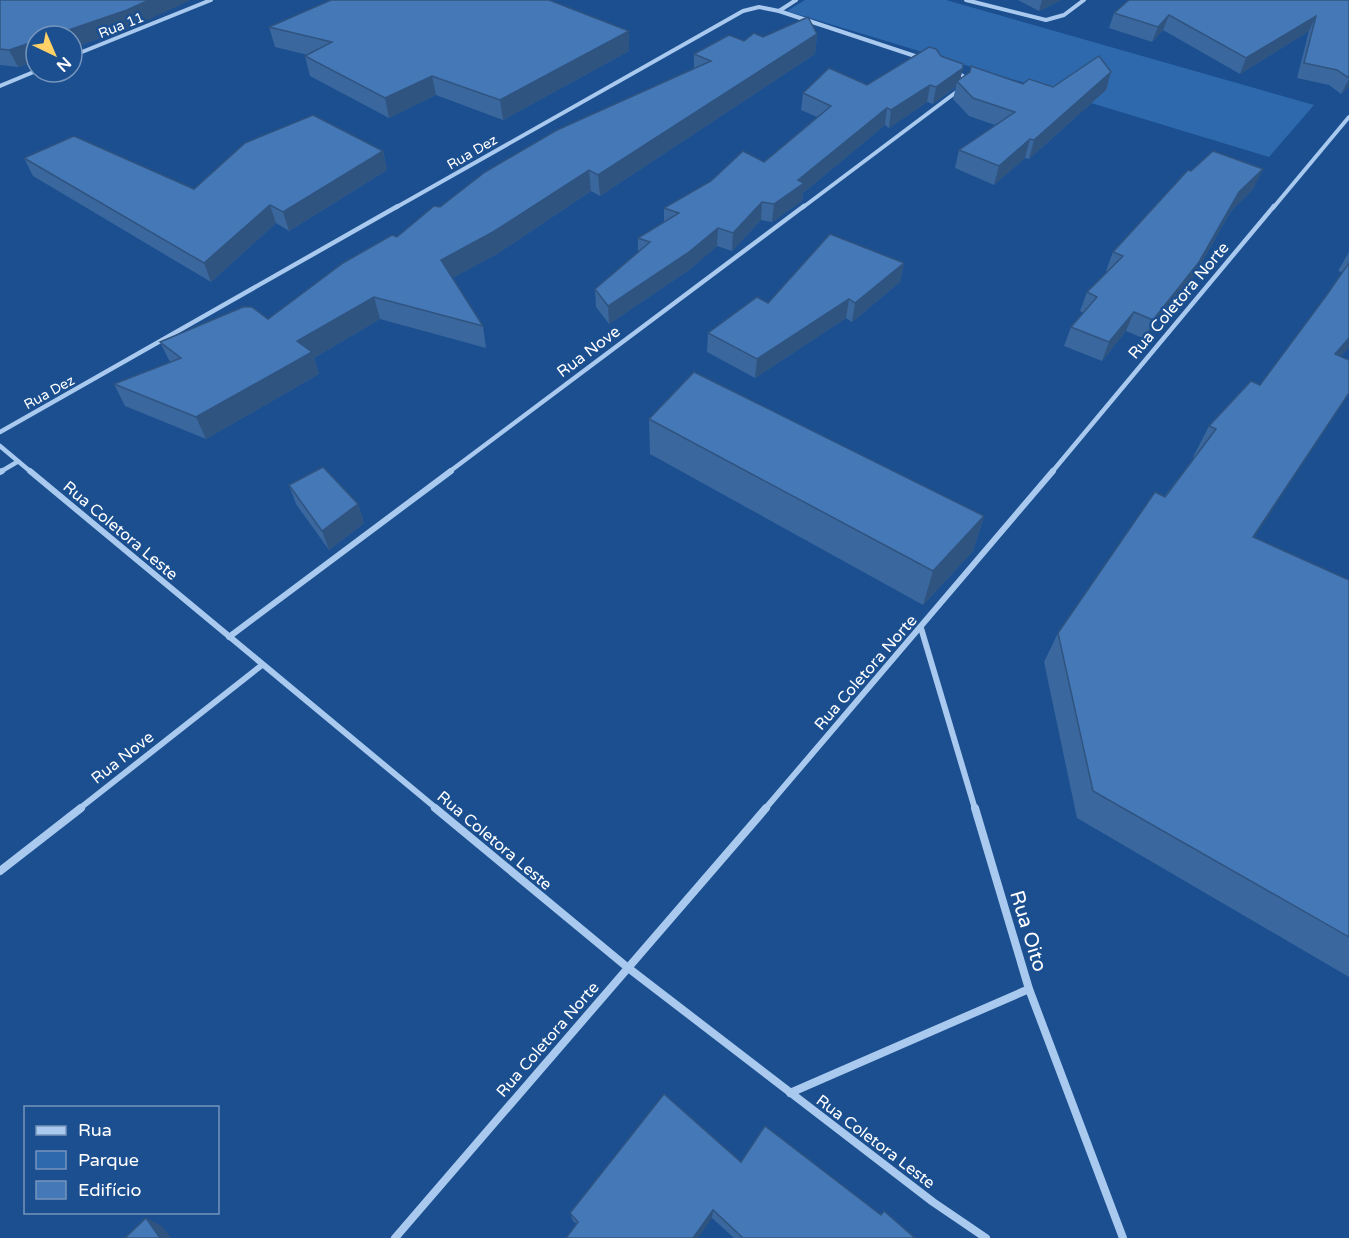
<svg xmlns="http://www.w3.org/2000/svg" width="1349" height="1238" viewBox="0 0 1349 1238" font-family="'Varela Round',sans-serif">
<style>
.green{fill:#2e69ad}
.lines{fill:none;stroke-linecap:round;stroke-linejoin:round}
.street-far3{stroke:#a9c9ee;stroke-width:4}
.street-far2{stroke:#a9c9ee;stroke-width:4.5}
.street-far1{stroke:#a9c9ee;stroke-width:6}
.street{stroke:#a9c9ee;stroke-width:8}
.wall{fill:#3a679d}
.shaded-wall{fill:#305480}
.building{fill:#4478b7;stroke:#305480;stroke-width:1.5}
.labels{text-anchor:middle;stroke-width:5;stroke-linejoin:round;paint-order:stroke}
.far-street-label{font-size:14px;fill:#fff;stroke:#1b4f8f}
.street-label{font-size:16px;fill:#fff;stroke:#1b4f8f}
.near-street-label{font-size:20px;fill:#fff;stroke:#1b4f8f}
</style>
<rect width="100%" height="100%" fill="#1b4f8f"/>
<path class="green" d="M 805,0 L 946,0 L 1314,105 L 1269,157 L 787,11 Z"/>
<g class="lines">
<g class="street-far3">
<path d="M 966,0 L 1046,20 L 1064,15 L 1084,0"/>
<path d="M 779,11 L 796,0"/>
<path d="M 72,56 L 211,0"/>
<path d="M 0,86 L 36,71"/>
<path d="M 395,208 L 743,11 L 759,7 L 779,11 L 921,58"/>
<path d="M 802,208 L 963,87 L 964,77 L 955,71"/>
<path d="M 1273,208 L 1349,117"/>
</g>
<g class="street-far2">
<path d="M 0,432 L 398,206"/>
<path d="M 0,446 L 31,472"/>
<path d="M 0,472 L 17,462"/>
<path d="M 449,472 L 804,206"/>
<path d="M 1052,472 L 1274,206"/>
</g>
<g class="street-far1">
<path d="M 30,471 L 437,809"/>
<path d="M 0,472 L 2,471"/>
<path d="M 921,628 L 975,809"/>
<path d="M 229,637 L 451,471"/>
<path d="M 79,809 L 262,665"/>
<path d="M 765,809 L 1053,471"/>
</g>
<g class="street">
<path d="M 435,808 L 627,967 L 933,1202 L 986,1238"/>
<path d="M 975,808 L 1029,989 L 1123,1238"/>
<path d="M 0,871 L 81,808"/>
<path d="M 790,1093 L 1029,989"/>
<path d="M 395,1238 L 766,808"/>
</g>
</g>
<g class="wall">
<path d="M 0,0 L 133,27 L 72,48 L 72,36 L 36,36 L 36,61 L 18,67 L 0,65 Z"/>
<path d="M 1018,0 L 1061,0 L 1039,11 Z"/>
<path d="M 1349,0 L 1349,86 L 1341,94 L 1329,85 L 1297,78 L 1309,31 L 1240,74 L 1163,30 L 1152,42 L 1109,28 L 1114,13 Z"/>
<path d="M 269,27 L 629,31 L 629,51 L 503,120 L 436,95 L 389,118 L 310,76 L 305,56 L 308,55 L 275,47 Z"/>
<path d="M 817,34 L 815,54 L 600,196 L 591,191 L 497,254 L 452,278 L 483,326 L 486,348 L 380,319 L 314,358 L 319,374 L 206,439 L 125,406 L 114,384 L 170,362 L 160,342 L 268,319 L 397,237 L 440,207 L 694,68 L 694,54 L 744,41 L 763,37 Z"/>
<path d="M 941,56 L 963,68 L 960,79 L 1053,87 L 1111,72 L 1106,90 L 1029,159 L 1025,158 L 994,185 L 955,168 L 959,150 L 995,125 L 969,116 L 953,99 L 956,87 L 933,104 L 927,102 L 889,128 L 885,125 L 803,193 L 802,201 L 772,222 L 761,220 L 732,251 L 717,246 L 689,270 L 609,324 L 596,307 L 595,289 L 638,252 L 638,238 L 664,222 L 664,208 L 764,162 L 817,117 L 801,110 L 803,93 L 867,85 Z"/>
<path d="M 383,151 L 387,170 L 289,231 L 276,223 L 211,282 L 33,176 L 24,158 L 194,189 Z"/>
<path d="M 1254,188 L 1231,211 L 1191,281 L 1145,339 L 1126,331 L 1102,361 L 1064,346 L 1071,327 L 1083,313 L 1080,311 L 1087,292 L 1108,271 L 1106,271 L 1113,252 Z"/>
<path d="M 1349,252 L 1349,347 L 1341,356 L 1254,537 L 1349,580 L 1349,977 L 1077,818 L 1044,662 L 1058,633 L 1194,458 L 1193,457 L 1209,426 L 1260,385 L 1326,296 L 1342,272 L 1338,271 Z"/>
<path d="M 904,263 L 900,282 L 852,322 L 846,318 L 755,378 L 707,352 L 708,333 L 768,303 Z"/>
<path d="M 649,419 L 984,516 L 973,551 L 923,605 L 650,454 Z"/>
<path d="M 289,485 L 358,504 L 364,523 L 329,550 L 296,504 Z"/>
<path d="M 741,1162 L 881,1214 L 884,1211 L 915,1238 L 734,1238 L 712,1218 L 577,1224 L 573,1221 L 570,1213 Z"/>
</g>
<g class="shaded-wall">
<path d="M 149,0 L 191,0 L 133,27 L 72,48 L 72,36 L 51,36 Z"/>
<path d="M 1042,0 L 1061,0 L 1039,11 Z"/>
<path d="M 1169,15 L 1163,30 L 1152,42 L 1158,27 Z"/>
<path d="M 1316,16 L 1309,31 L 1240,74 L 1246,58 Z"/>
<path d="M 629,31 L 629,51 L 503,120 L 500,100 Z"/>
<path d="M 817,34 L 815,54 L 600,196 L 598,175 Z"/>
<path d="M 36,41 L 36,61 L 18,67 L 9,50 Z"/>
<path d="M 963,68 L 959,84 L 957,81 L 956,87 L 933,104 L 936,87 Z"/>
<path d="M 1111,72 L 1106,90 L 1029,159 L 1034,140 Z"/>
<path d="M 432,76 L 436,95 L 389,118 L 385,98 Z"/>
<path d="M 1349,79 L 1349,86 L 1341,94 Z"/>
<path d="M 930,85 L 927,102 L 889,128 L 891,110 Z"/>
<path d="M 887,108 L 885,125 L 803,193 L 802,201 L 772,222 L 774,204 L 798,180 Z"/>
<path d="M 1030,139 L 1025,158 L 994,185 L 999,166 Z"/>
<path d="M 383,151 L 387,170 L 289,231 L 283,212 Z"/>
<path d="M 1263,169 L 1254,188 L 1231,211 L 1191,281 L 1145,339 L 1153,320 L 1239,192 Z"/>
<path d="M 589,170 L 591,191 L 497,254 L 445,282 L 441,260 Z"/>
<path d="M 762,202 L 761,220 L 732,251 L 733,233 Z"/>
<path d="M 270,205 L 276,223 L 211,282 L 204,263 Z"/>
<path d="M 718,228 L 717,246 L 689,270 L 609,324 L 608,306 Z"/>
<path d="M 904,263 L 900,282 L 852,322 L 855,303 Z"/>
<path d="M 374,297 L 380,319 L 314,358 L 319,374 L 206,439 L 196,417 L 297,341 Z"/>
<path d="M 849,299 L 846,318 L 755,378 L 757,359 Z"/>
<path d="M 1134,312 L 1126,331 L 1102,361 L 1109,342 Z"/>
<path d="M 1349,338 L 1349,347 L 1316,386 L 1335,354 Z"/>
<path d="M 1349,393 L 1349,394 L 1234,568 L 1253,537 Z"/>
<path d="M 358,504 L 364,523 L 329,550 L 322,531 Z"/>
<path d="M 984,516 L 973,551 L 923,605 L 933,571 Z"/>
<path d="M 713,1210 L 712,1218 L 698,1238 L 693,1238 Z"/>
<path d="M 146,1218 L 162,1226 L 171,1238 L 160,1238 Z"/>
</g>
<g class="building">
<path d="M 0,0 L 149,0 L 127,10 L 51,36 L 36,36 L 36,41 L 9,50 L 0,49 Z"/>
<path d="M 331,0 L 549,0 L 629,31 L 500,100 L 432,76 L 385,98 L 305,56 L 332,42 L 269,27 Z"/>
<path d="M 1129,0 L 1349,0 L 1349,78 L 1337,70 L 1304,63 L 1316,16 L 1246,58 L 1169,15 L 1158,27 L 1114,13 Z"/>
<path d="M 808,17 L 817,34 L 598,175 L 589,170 L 493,232 L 441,260 L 483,326 L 374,297 L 297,341 L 312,352 L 196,417 L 114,384 L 181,358 L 160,342 L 243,307 L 252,307 L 268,319 L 343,263 L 392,235 L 397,237 L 434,206 L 440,207 L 485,172 L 557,130 L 711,61 L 694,54 L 729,35 L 744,41 L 754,33 L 763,37 Z"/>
<path d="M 929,47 L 936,49 L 941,56 L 963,64 L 963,68 L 936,87 L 930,85 L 891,110 L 887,108 L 798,180 L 804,183 L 774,204 L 762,202 L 733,233 L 718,228 L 689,252 L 608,306 L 595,289 L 650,242 L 638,238 L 679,213 L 664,208 L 711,181 L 743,151 L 764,162 L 831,106 L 803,93 L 829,68 L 867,85 Z"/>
<path d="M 1099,56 L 1111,72 L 1034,140 L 1030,139 L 999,166 L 959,150 L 1015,112 L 973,98 L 957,81 L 970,72 L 971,66 L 1023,84 L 1029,79 L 1053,87 Z"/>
<path d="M 313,115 L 383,151 L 283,212 L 270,205 L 204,263 L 24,158 L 74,136 L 194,189 L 245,143 Z"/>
<path d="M 1213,151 L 1263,169 L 1239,192 L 1199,262 L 1153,320 L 1134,312 L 1109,342 L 1071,327 L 1097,297 L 1087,292 L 1123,256 L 1113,252 L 1188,170 L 1191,171 Z"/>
<path d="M 830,234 L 904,263 L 855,303 L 849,299 L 757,359 L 708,333 L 757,297 L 768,303 Z"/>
<path d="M 1349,263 L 1349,338 L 1335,354 L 1349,360 L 1349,393 L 1253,537 L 1349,580 L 1349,937 L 1093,791 L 1058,633 L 1155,492 L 1165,497 L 1216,429 L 1209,426 L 1251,381 L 1260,385 L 1326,296 Z"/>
<path d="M 694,372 L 984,516 L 933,571 L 649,419 Z"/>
<path d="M 323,467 L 358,504 L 322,531 L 289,485 Z"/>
<path d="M 664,1094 L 741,1162 L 765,1126 L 881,1215 L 884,1211 L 915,1238 L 743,1238 L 713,1210 L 693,1238 L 566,1238 L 578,1222 L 570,1213 Z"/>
<path d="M 146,1218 L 160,1238 L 125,1238 Z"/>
</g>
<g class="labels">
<g class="far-street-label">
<text transform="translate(121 25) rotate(-22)" y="5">Rua 11</text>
<text transform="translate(472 152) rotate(-30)" y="5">Rua Dez</text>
<text transform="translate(49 392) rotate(-29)" y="5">Rua Dez</text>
</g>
<g class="street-label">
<text transform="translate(1178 300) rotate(-50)" y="6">Rua Coletora Norte</text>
<text transform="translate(588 351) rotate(-37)" y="6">Rua Nove</text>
<text transform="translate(121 530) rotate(40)" y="6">Rua Coletora Leste</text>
<text transform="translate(865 672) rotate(-49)" y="6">Rua Coletora Norte</text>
<text transform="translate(122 757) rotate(-38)" y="6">Rua Nove</text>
<text transform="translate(495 840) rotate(40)" y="6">Rua Coletora Leste</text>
<text transform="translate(547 1039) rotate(-49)" y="6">Rua Coletora Norte</text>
<text transform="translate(876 1141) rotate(37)" y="6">Rua Coletora Leste</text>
</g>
<g class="near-street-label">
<text transform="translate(1029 931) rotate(73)" y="7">Rua Oito</text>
</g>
</g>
<rect x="24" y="1106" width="195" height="108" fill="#1b4f8f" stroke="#7695bc" stroke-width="1.5"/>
<rect x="36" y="1126" width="30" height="9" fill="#a9c9ee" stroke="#7695bc" stroke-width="1.5"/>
<text x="78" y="1136" font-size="18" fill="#ffffff">Rua</text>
<rect x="36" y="1151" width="30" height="18" fill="#2e69ad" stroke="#7695bc" stroke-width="1.5"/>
<text x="78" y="1166" font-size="18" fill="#ffffff">Parque</text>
<rect x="36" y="1181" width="30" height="18" fill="#4478b7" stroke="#7695bc" stroke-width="1.5"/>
<text x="78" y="1196" font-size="18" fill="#ffffff">Edifício</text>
<g transform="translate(54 54) rotate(136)"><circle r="28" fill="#1b4f8f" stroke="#7695bc" stroke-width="1.5"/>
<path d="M0-4.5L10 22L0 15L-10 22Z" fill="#ffd166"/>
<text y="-9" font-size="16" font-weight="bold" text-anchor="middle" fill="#ffffff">N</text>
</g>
</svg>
